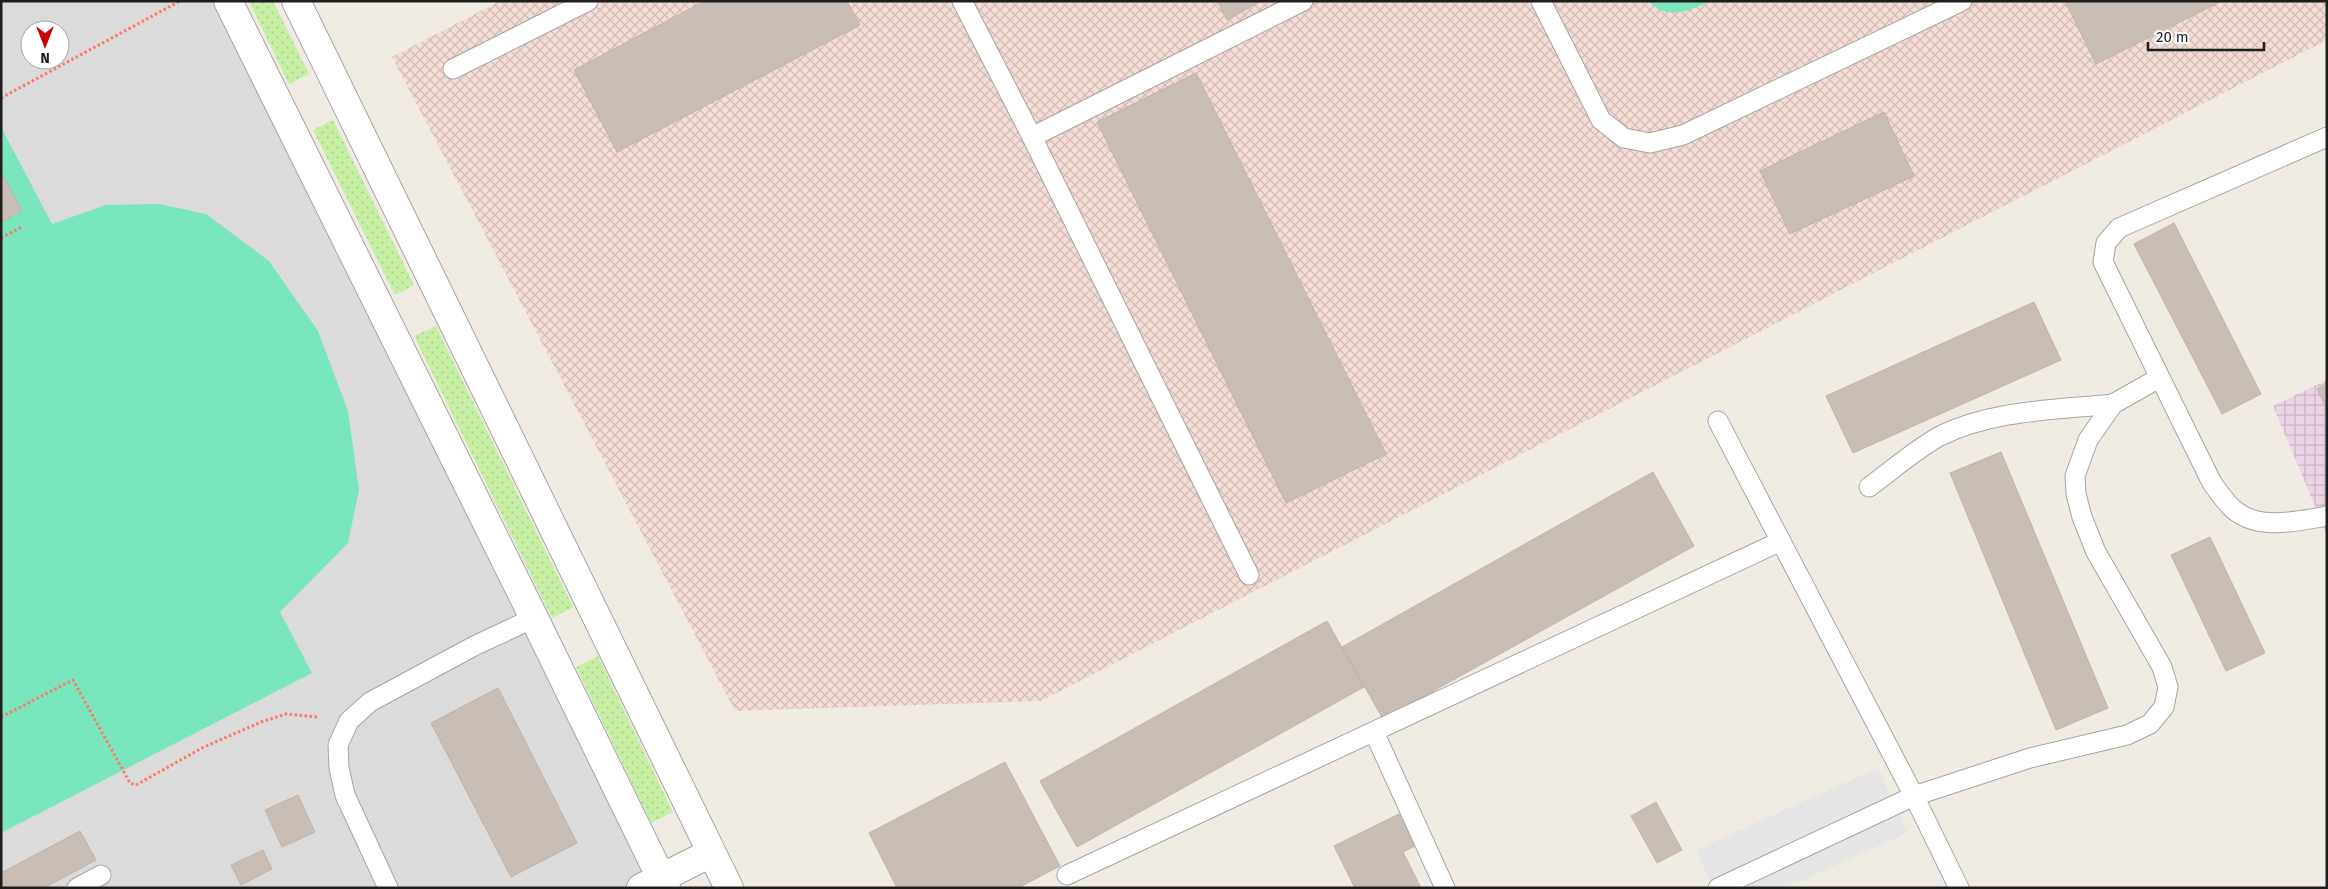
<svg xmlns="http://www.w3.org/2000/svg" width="2328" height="889" viewBox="0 0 2328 889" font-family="'Fira Sans',sans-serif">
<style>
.residential{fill:#dcdbdb;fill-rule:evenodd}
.industrial{fill:url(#industrial-grid)}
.military{fill:url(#military-cross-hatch)}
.grass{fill:url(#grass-dots)}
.pitch{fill:#79e6be}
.parking{fill:#e6e6e6}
.building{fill:#c8beb6;stroke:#c3b2a4}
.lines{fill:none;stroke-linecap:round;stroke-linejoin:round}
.service-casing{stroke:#a5a5a5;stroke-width:21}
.minor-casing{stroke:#a5a5a5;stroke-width:30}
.tertiary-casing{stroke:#a5a5a5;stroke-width:30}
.path{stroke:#ff7865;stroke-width:3;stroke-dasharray:2.5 2.5;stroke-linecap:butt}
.service{stroke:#fff;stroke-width:19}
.minor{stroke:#fff;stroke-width:28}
.tertiary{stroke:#fff;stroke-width:28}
</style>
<defs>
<pattern id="industrial-grid" width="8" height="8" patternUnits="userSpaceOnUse" patternTransform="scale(1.25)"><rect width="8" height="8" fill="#ead4e5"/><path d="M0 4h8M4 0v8" fill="none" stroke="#c8b6c4"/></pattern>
<pattern id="military-cross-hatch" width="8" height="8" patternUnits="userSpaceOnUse" patternTransform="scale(1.25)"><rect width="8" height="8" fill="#f3ddd5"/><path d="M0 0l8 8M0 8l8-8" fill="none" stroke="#d0bdb6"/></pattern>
<pattern id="grass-dots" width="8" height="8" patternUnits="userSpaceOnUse" patternTransform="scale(1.25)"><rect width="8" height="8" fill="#c7efa4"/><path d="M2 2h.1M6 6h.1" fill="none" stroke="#aacc8d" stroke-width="1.8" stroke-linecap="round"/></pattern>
</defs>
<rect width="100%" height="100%" fill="#f0ece3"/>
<path class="residential" d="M 1,1 L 222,1 L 656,888 L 1,888 ZM 30,30 L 60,30 L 60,60 L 30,60 Z"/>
<path class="industrial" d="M 2327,380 L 2327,535 L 2273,406 Z"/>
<path class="military" d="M 500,1 L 2327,1 L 2327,40 L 1041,701 L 735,711 L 392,57 Z"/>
<g class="grass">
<path d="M 249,1 L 273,1 L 309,74 L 289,84 Z"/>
<path d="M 333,120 L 414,285 L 395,295 L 313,130 Z"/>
<path d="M 436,326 L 573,607 L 552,618 L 414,336 Z"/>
<path d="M 598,656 L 673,812 L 651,823 L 576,667 Z"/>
</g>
<g class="pitch">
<path d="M 1648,1 L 1709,1 C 1689,12 1666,20 1648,1 Z"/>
<path d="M 1,127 L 52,224 L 106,205 L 159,204 L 206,214 L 269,261 L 318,331 L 348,411 L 359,490 L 348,543 L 280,612 L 312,673 L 1,833 Z"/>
</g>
<path class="parking" d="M 1878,768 L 1907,833 L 1785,888 L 1713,888 L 1696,850 Z"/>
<g class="building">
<path d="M 705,1 L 847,1 L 860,25 L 617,152 L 574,70 Z"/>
<path d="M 1217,1 L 1261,1 L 1227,20 Z"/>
<path d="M 2065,1 L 2222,1 L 2096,64 Z"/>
<path d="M 1196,73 L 1386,454 L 1286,503 L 1097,122 Z"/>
<path d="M 1884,112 L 1914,176 L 1790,234 L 1760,171 Z"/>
<path d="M 1,172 L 22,211 L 1,222 Z"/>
<path d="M 2174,223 L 2261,394 L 2222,414 L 2134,244 Z"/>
<path d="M 2034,302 L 2061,360 L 1853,453 L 1826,396 Z"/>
<path d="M 2327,384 L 2327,409 L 2317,389 Z"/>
<path d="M 2001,452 L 2108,708 L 2056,730 L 1950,473 Z"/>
<path d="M 1653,472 L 1694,546 L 1383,719 L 1342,647 Z"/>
<path d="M 2210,537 L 2265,653 L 2226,671 L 2171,555 Z"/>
<path d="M 1327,621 L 1364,687 L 1077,847 L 1040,781 Z"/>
<path d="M 498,688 L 577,843 L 511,877 L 431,723 Z"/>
<path d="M 1005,762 L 1060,866 L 1018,888 L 897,888 L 869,833 Z"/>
<path d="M 298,795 L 315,832 L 282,847 L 265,810 Z"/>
<path d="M 1656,802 L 1682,850 L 1657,863 L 1631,816 Z"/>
<path d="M 1399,814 L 1415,846 L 1403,852 L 1421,888 L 1355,888 L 1334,846 Z"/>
<path d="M 80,831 L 96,860 L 44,888 L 1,888 L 1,873 Z"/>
<path d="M 263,850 L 272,869 L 241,885 L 231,865 Z"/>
</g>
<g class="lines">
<defs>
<g id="service">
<path d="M 962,1 L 1032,137 L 1303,1"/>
<path d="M 1541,1 L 1601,120 L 1624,138 L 1650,143 L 1683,135 L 1962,1"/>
<path d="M 453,69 L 588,1"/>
<path d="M 1032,137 L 1249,575"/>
<path d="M 2327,137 L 2119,228 L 2106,243 L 2103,262 L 2212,483 C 2218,491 2224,500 2231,507 C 2256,532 2297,521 2327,516"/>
<path d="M 1718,421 L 1914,796 L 1959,888"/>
<path d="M 1869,487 C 1891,471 1916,449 1940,436 C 1992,410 2056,410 2113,404"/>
<path d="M 1374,732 L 1445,888"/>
<path d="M 1067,875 L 1781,541"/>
<path d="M 77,888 L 101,875"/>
<path d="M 388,888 L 345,795 L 339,768 L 338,745 L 349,721 L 370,702 L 476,645 L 534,618"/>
<path d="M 1718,888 L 1914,796 L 2030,758 L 2127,735 L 2150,724 L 2164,707 L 2168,687 L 2162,667 L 2096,552 L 2082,517 L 2076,494 L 2075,476 L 2088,440 L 2113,404 L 2159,378"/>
</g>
<path id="minor" d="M 641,888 L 711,853"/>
<g id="tertiary">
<path d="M 228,1 L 534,618 L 666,888"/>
<path d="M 296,1 L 729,888"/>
</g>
</defs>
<use href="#service" class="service-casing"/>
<use href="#minor" class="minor-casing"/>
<use href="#tertiary" class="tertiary-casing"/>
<g class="path">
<path d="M 1,98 L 180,1"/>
<path d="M 1,238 L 22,227"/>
<path d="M 1,717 L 73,680 L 130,783 L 136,785 L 202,748 L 261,722 L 286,714 L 318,717"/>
</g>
<use href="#service" class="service"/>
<use href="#minor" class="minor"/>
<use href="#tertiary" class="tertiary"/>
</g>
<rect width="2328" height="889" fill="none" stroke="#1e1e1e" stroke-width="5"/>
<g transform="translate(45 45) rotate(180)"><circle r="24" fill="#ffffff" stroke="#a5a5a5"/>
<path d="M0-4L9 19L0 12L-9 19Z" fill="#cc0400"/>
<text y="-8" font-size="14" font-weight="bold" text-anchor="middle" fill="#1e1e1e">N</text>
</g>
<path d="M2148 42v8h116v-8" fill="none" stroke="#1e1e1e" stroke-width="2.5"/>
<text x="2156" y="42" font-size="15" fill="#1e1e1e" stroke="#ffffff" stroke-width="4" paint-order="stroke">20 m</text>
</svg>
